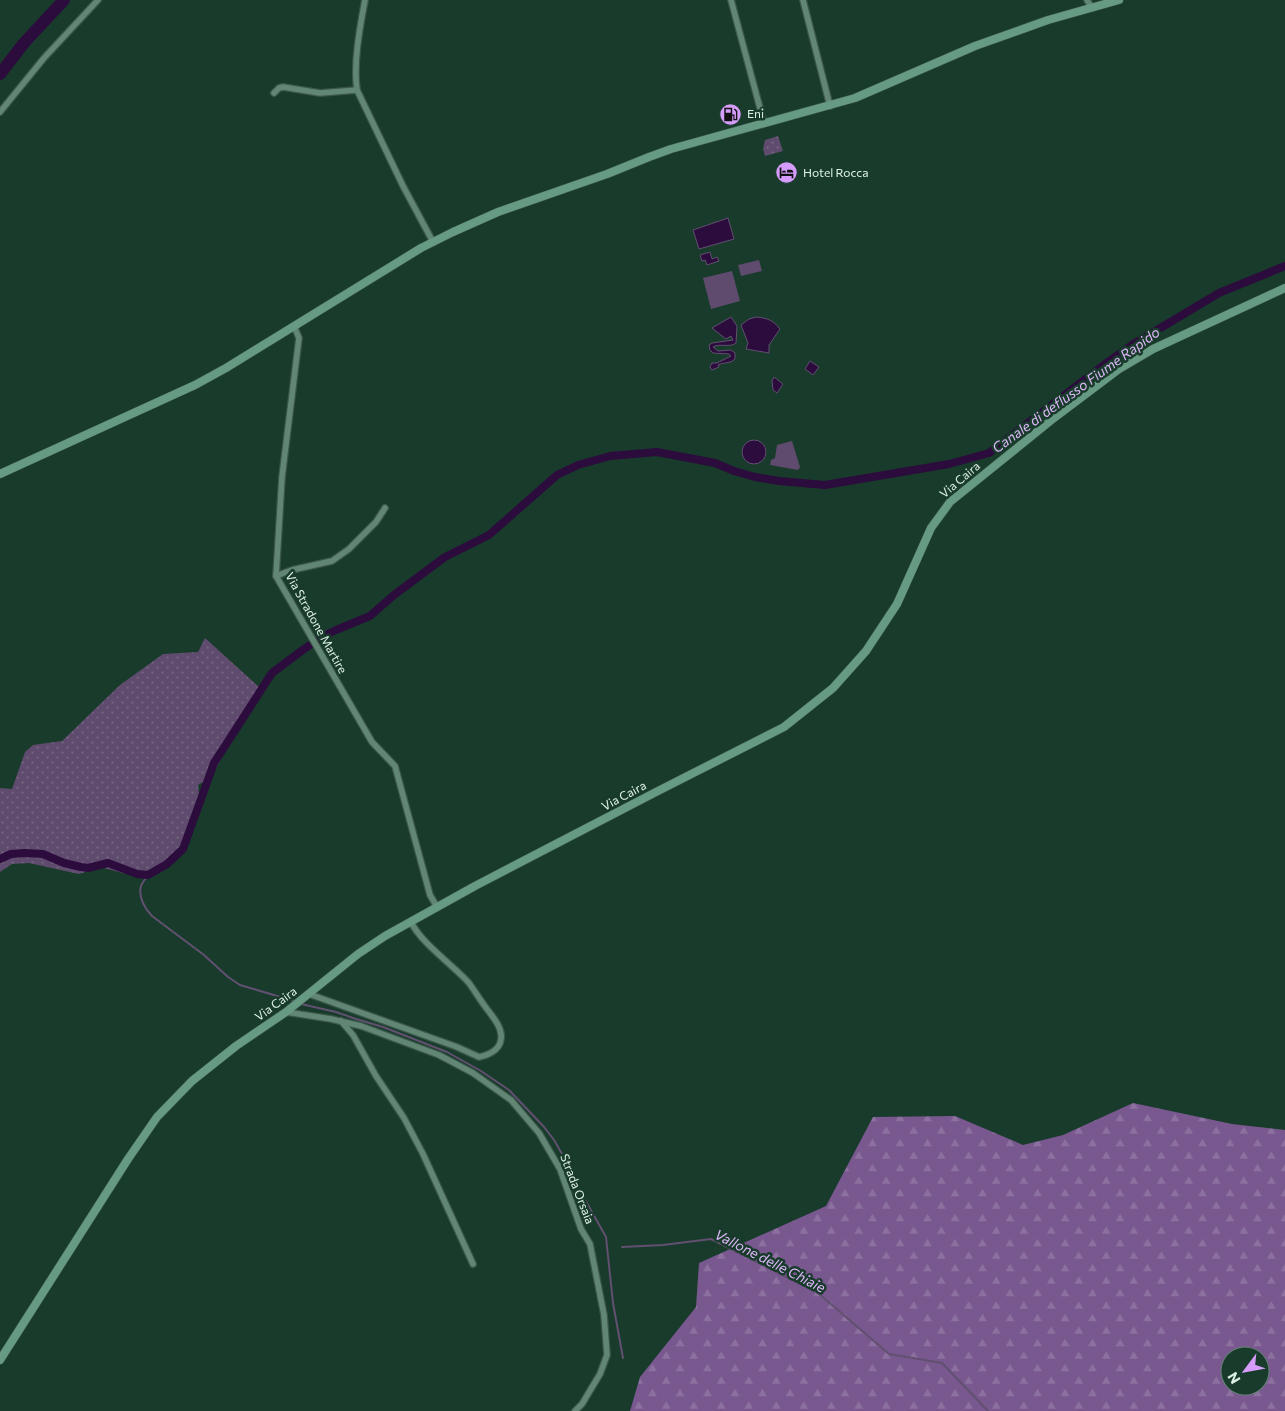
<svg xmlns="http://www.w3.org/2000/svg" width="1285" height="1411" viewBox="0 0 1285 1411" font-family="Commissioner,sans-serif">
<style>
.grass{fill:url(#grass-dots)}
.forest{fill:url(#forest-firs);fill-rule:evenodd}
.park{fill:#5f4b6d}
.water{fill:#2c0b3d;stroke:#615070}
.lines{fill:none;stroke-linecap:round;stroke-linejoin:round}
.stream{stroke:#615070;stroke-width:2}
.canal{stroke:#2c0b3d;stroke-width:8}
.river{stroke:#2c0b3d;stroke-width:12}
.street-casing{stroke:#3a574a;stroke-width:8}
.secondary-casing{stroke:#3a574a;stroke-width:9}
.street{stroke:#628674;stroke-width:5.5}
.secondary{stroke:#679a82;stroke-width:8}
.labels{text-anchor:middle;stroke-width:5;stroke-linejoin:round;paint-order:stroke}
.poi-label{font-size:12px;fill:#def1e7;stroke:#183b2b;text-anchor:start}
.street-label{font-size:12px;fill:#def1e7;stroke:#183b2b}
.water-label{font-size:14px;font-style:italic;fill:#deb7f9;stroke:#183b2b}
</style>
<defs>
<pattern id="grass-dots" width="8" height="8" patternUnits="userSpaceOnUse" patternTransform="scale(1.25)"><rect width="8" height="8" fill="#5f4b6d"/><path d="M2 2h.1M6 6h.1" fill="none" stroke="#766582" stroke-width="1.8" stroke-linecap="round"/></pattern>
<pattern id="forest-firs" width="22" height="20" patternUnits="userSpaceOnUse" patternTransform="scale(1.25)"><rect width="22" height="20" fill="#79588f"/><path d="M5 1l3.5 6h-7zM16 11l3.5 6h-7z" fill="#8c709f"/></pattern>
</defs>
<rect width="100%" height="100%" fill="#183b2b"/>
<g class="grass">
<path d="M 778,136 L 783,151 L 765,156 L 763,149 L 765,140 Z"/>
<path d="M 205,638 L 259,687 L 212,776 L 198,785 L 201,810 L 177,855 L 138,877 L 100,867 L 79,874 L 29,863 L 12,864 L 0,872 L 0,788 L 12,789 L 25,752 L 33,745 L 62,741 L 120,685 L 163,654 L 198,652 Z"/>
</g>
<path class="forest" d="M 1133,1103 L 1232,1124 L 1285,1130 L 1285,1411 L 630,1411 L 640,1377 L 696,1307 L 699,1263 L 826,1206 L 873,1117 L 955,1116 L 1023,1145 L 1063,1135 ZM 1230,1356 L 1260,1356 L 1260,1386 L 1230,1386 Z"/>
<g class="park">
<path d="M 759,260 L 762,271 L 741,276 L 738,265 Z"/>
<path d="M 732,271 L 740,301 L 711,309 L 703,278 Z"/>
<path d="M 792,441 L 800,467 L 798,470 L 770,465 L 771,460 L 775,458 L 777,445 Z"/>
</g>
<g class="water">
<path d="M 728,218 L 734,239 L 699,249 L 693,230 Z"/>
<path d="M 710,252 L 712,259 L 717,257 L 719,261 L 707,265 L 705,260 L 702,261 L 700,255 Z"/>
<path d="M 731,317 L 737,326 L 736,343 C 730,348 720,343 713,347 L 718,351 L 731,350 L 735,353 L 735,359 C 730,364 724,362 718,365 L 719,367 L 712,370 L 710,367 L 712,363 L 717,363 L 731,356 L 729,354 L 713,353 L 710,350 L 709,345 L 712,343 L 733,340 L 731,336 L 726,339 L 712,328 Z"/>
<path d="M 756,317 C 767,318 773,320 780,329 L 769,345 L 769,353 L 746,349 L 748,343 L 741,325 L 749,319 Z"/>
<path d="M 810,361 L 819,367 L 813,375 L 805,369 Z"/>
<path d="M 774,377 L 783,384 L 777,393 L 773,390 L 772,381 Z"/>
<circle cx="754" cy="452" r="12"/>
</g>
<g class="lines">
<g class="stream">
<path d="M 148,875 C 146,878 142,883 141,886 C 138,897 145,909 152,916 L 204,955 L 228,977 L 240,985 L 294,1001"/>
<path d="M 301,1004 L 336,1012 L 356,1019 L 383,1027 L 447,1052 L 481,1071 L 509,1090 L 544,1127 L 554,1140 L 565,1159 L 574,1180 L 606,1237 L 613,1303 L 623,1358"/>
<path d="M 622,1247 L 663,1245 L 711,1239 L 818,1293 L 889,1354 L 942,1363 L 988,1411"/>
</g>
<path class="canal" d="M 0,859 L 11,854 L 25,853 L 43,854 L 64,863 L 81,867 L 88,868 L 108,863 L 137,874 L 148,875 L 167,864 L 183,849 L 214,763 L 272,673 L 304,649 L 322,637 L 336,630 L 370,616 L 394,595 L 445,557 L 489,535 L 557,475 L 578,465 L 610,456 L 657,452 L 715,463 L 734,471 L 755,477 L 779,481 L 825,485 L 949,464 L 989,453 L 1108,362 L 1132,345 L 1219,293 L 1285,266"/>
<path class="river" d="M 0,74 L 24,43 L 64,0"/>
<defs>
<g id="street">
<path d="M 365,0 C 360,27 353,63 357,90 L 403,186 L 433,242"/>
<path d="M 731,0 L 764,123"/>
<path d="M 803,0 L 830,106"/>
<path d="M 1087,0 L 1092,8"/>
<path d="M 274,93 L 279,88 L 283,87 L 320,93 L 357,90"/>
<path d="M 0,112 L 44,58 L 98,0"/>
<path d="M 294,326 L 299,338 L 282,477 L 276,576 L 372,742 L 395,766 L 430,895 L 437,907"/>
<path d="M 276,576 L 292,570 L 332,561 L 349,549 L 376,522 L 385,508"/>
<path d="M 309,994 L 457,1047 L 479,1057 C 488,1055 500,1050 501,1039 C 503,1027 491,1015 484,1005 C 479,998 474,990 469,983 C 453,965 421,943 411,922"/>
<path d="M 286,1012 L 331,1019 L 361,1026 L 439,1055 L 473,1073 L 511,1100 L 539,1133 L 560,1169 L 581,1229 L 590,1244 L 604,1315 L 607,1355 L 600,1374 L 582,1404 L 575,1411"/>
<path d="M 341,1021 L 353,1035 L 376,1076 L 404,1118 L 423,1154 L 473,1264"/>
</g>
<g id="secondary">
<path d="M 0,474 L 195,385 L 226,368 L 421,248 L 453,232 L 498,212 L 607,174 L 649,157 L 671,149 L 855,98 L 975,46 L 1048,20 L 1119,0"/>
<path d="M 0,1360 L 128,1159 L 157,1117 L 192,1081 L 236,1046 L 286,1012 L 358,954 L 385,936 L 475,886 L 656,792 L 784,727 L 833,688 L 866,651 L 897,604 L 931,528 L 950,502 L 1054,418 L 1119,369 L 1153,349 L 1285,288"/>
</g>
</defs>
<use href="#street" class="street-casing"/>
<use href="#secondary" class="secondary-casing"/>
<use href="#street" class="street"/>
<use href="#secondary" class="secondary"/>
</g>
<defs>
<symbol id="fuel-disc" viewBox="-11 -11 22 22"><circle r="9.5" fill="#d59cfb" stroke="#183b2b"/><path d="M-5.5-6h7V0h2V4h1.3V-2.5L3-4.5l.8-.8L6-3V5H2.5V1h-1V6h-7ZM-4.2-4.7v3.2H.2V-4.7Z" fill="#111"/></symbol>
<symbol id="hotel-disc" viewBox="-11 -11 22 22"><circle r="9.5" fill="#d59cfb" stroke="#183b2b"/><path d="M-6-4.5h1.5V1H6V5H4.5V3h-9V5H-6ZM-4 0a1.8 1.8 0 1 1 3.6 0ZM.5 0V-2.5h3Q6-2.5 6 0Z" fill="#111"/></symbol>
</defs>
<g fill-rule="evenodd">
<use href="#fuel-disc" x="718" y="102" width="25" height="25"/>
<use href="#hotel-disc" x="774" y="160" width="25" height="25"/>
</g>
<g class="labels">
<g class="poi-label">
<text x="747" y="118">Eni</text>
<text x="803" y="177">Hotel Rocca</text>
</g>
<g class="street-label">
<text transform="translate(960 480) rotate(-40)" y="4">Via Caira</text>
<text transform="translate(316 623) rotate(61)" y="4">Via Stradone Martire</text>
<text transform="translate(624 796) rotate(-28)" y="4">Via Caira</text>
<text transform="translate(276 1004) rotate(-36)" y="4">Via Caira</text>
<text transform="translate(577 1189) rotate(69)" y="4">Strada Orsaia</text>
</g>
<g class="water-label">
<text transform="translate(1076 390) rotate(-36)" y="5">Canale di deflusso Fiume Rapido</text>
<text transform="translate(770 1261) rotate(27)" y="5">Vallone delle Chiaie</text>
</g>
</g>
<g transform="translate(1245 1371) rotate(238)"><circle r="24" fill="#183b2b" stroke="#678476"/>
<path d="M0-4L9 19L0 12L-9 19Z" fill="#d59cfb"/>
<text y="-8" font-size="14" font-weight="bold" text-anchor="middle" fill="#def1e7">N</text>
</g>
</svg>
